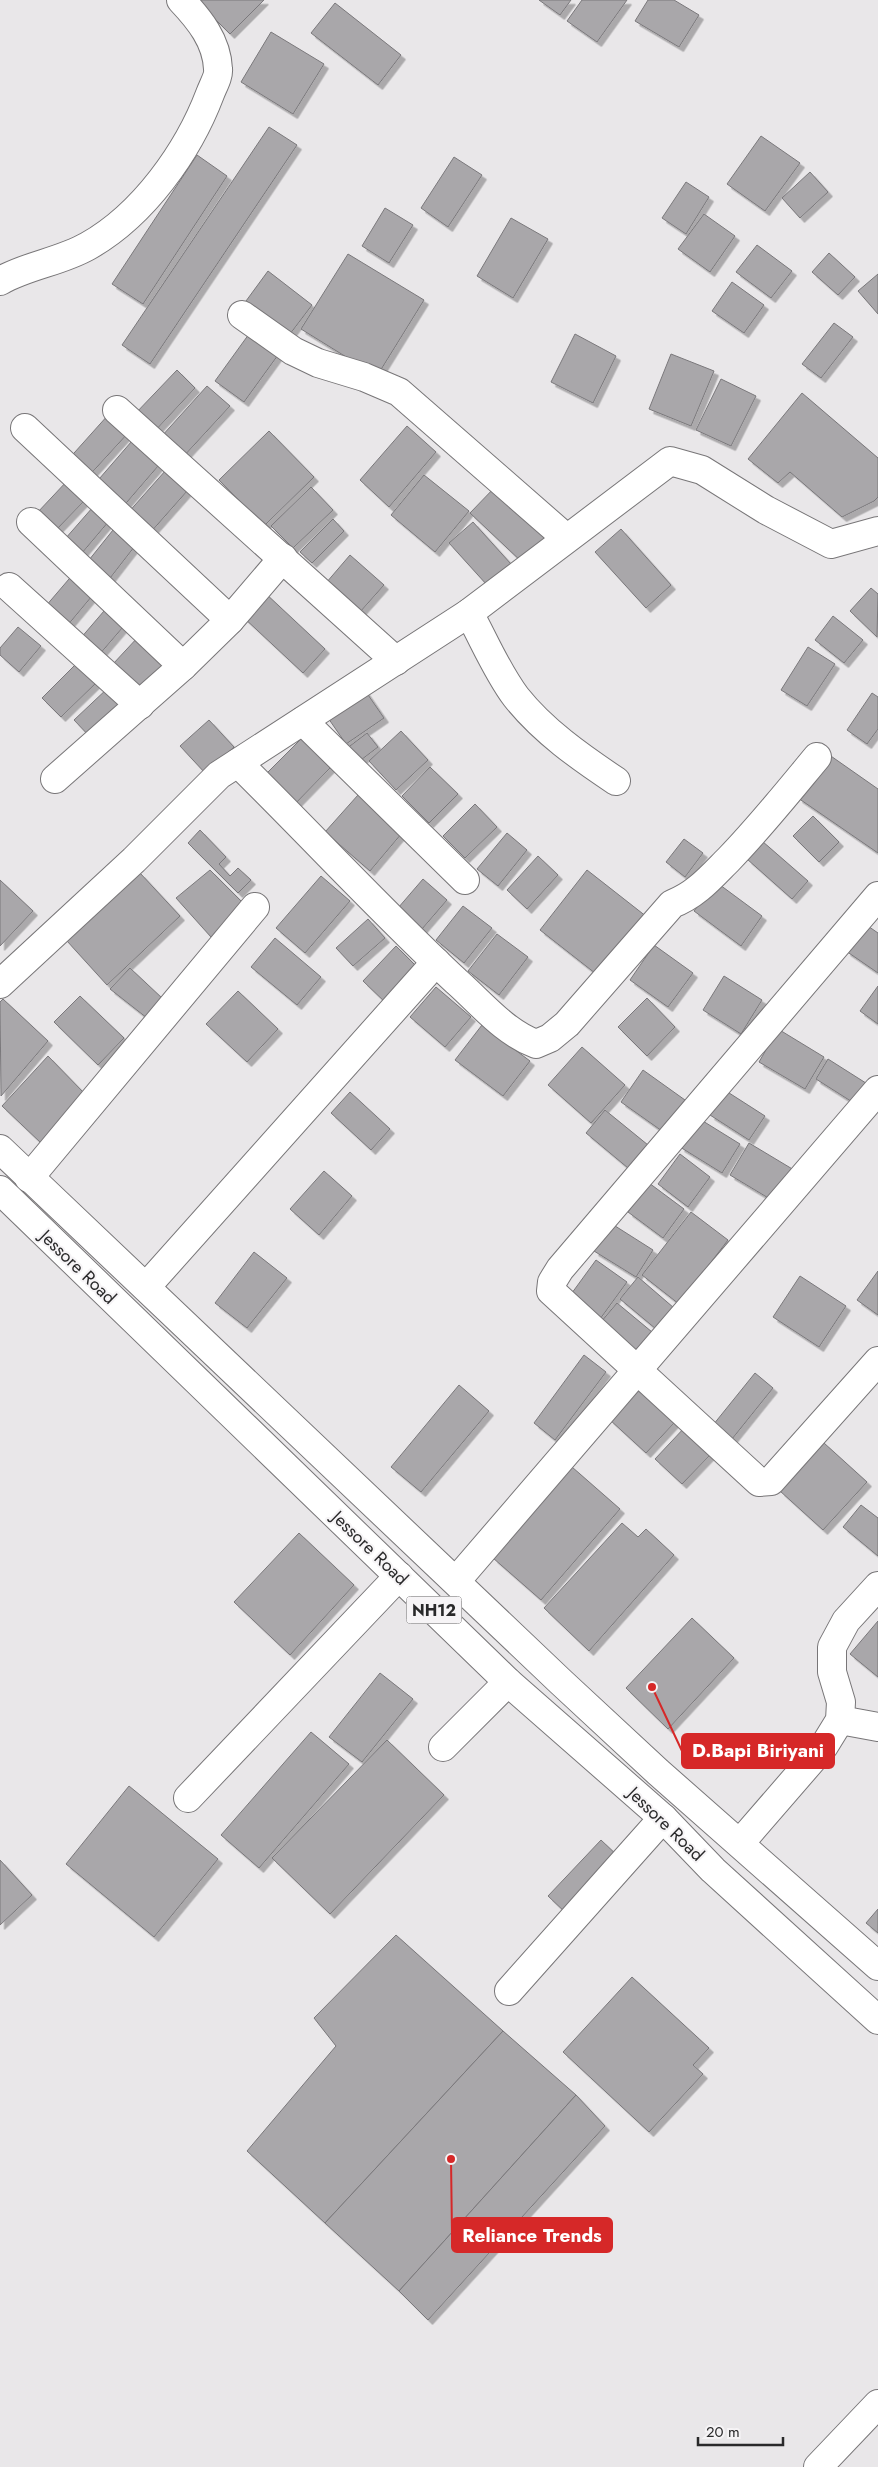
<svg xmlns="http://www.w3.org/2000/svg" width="878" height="2467" viewBox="0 0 878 2467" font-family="Jost,sans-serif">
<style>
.building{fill:#a9a7aa;stroke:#7a787b;filter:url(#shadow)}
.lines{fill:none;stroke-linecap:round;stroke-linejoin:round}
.minor-casing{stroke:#787678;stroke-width:30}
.highway-casing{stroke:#787678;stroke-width:30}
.minor{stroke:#fff;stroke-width:28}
.highway{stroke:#fff;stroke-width:28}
.labels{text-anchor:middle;stroke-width:4;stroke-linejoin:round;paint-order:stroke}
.shield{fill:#f6f4f6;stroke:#666667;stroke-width:1}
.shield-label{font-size:16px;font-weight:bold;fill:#29292a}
.street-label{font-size:18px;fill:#29292a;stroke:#f6f4f6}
.leader{fill:none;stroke:#d62828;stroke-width:2}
.callout-dot{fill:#d62828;stroke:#f6f4f6;stroke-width:2}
.callout{fill:#d62828;stroke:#d62828;stroke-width:2}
.callout-label{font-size:19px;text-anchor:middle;font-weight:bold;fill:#fff}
</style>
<defs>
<filter id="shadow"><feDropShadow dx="4.5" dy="4.5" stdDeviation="0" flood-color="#0004"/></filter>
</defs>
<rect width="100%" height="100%" fill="#e9e7e9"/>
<g class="building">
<path d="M 196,0 L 264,0 L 230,34 Z"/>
<path d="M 539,0 L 571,0 L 560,15 Z"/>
<path d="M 582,0 L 627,0 L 597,42 L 567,21 Z"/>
<path d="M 648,0 L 674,0 L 699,15 L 679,47 L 635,21 Z"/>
<path d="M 335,3 L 401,55 L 378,85 L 311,33 Z"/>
<path d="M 271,32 L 324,64 L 293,114 L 241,82 Z"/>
<path d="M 269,127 L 297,145 L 150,364 L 122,345 Z"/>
<path d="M 761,136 L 800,163 L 765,211 L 727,184 Z"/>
<path d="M 197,155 L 227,176 L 143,304 L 112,284 Z"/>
<path d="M 454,157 L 482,175 L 448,227 L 421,208 Z"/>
<path d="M 810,172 L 828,192 L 800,218 L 782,198 Z"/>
<path d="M 686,182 L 709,197 L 686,234 L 662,218 Z"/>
<path d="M 385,208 L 413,225 L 389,263 L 362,246 Z"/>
<path d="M 704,214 L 735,236 L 710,272 L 678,249 Z"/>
<path d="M 511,218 L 548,239 L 513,298 L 477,276 Z"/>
<path d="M 757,245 L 792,271 L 771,298 L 736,272 Z"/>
<path d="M 829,253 L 855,277 L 838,295 L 812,272 Z"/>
<path d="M 348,254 L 424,300 L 377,376 L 301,329 Z"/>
<path d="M 268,271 L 312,305 L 290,334 L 246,301 Z"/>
<path d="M 878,274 L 878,314 L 858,291 Z"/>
<path d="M 732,282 L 764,305 L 744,333 L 712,311 Z"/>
<path d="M 834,323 L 853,337 L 821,378 L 802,364 Z"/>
<path d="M 249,334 L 278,355 L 244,402 L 215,381 Z"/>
<path d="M 575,334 L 616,356 L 593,403 L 551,382 Z"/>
<path d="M 671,354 L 714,371 L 691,426 L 649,409 Z"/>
<path d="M 177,370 L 195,388 L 153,433 L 134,415 Z"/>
<path d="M 721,379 L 756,396 L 731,446 L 696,430 Z"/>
<path d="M 207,386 L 230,406 L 183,457 L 161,437 Z"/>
<path d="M 802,393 L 878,458 L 878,497 L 874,501 L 842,517 L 790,472 L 778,483 L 748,459 Z"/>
<path d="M 109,414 L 129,432 L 86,479 L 66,462 Z"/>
<path d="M 407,426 L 436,452 L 389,507 L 360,480 Z"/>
<path d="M 269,431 L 314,477 L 264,526 L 219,480 Z"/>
<path d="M 138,434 L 165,458 L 121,509 L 93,486 Z"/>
<path d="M 166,470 L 188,490 L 150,533 L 127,514 Z"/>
<path d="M 424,475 L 469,511 L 435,552 L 391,515 Z"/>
<path d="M 68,480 L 87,498 L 56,530 L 37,513 Z"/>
<path d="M 497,485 L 550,536 L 524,564 L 470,513 Z"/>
<path d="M 311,487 L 333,510 L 293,548 L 271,526 Z"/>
<path d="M 93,507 L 109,521 L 82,553 L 65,539 Z"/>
<path d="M 333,519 L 344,531 L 312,563 L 300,552 Z"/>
<path d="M 473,522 L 511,564 L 487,585 L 449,543 Z"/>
<path d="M 117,525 L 138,542 L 107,582 L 85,565 Z"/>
<path d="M 621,529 L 671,585 L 646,608 L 595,552 Z"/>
<path d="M 350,555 L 384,585 L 360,612 L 326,583 Z"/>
<path d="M 75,572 L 97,590 L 67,626 L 45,607 Z"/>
<path d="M 871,588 L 878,594 L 877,637 L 850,611 Z"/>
<path d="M 264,592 L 325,649 L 303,673 L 242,616 Z"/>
<path d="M 110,604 L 129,620 L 99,655 L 80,639 Z"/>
<path d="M 833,616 L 863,640 L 844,663 L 815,640 Z"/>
<path d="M 18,627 L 41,646 L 19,672 L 0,655 L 0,648 Z"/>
<path d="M 139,636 L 172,667 L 145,694 L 113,664 Z"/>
<path d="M 808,647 L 835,664 L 807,706 L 781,690 Z"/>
<path d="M 79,661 L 98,681 L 61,717 L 42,698 Z"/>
<path d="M 109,687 L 127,706 L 93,740 L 74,720 Z"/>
<path d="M 364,689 L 384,718 L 346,744 L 326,715 Z"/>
<path d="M 872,693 L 878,697 L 878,729 L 867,744 L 847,730 Z"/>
<path d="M 209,720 L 234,747 L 206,774 L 180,746 Z"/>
<path d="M 401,731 L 428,760 L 396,790 L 369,761 Z"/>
<path d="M 367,733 L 378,747 L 357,763 L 346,749 Z"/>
<path d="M 301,739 L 330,768 L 291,808 L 261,779 Z"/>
<path d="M 828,754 L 878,789 L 878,853 L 798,798 Z"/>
<path d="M 430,767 L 458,794 L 429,823 L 402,796 Z"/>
<path d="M 358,795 L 402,833 L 370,871 L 325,832 Z"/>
<path d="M 475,804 L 497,827 L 465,858 L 443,836 Z"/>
<path d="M 813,816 L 839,842 L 819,862 L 793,836 Z"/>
<path d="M 200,830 L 226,857 L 219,864 L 230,876 L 238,868 L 251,880 L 238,893 L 188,843 Z"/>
<path d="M 507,833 L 527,850 L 498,886 L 477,869 Z"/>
<path d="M 684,839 L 703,853 L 685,877 L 666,862 Z"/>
<path d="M 762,841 L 808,881 L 792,899 L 747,859 Z"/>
<path d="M 538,856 L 558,875 L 527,909 L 507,890 Z"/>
<path d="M 210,870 L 243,903 L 211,937 L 176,898 Z"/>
<path d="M 587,870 L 647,917 L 600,977 L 540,930 Z"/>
<path d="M 140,873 L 180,916 L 107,985 L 67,941 Z"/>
<path d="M 321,876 L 350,901 L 305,953 L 276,928 Z"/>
<path d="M 423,879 L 447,900 L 422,929 L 398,908 Z"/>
<path d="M 0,880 L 33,911 L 0,946 Z"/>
<path d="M 716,882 L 762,916 L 741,946 L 694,911 Z"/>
<path d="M 463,906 L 492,928 L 464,963 L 436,940 Z"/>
<path d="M 368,919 L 385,938 L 353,966 L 336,948 Z"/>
<path d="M 865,924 L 878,933 L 878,973 L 846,951 Z"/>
<path d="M 497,934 L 528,957 L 499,995 L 468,971 Z"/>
<path d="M 275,938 L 321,977 L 297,1005 L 251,967 Z"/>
<path d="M 654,945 L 693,973 L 668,1007 L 630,980 Z"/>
<path d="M 396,946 L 421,971 L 388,1005 L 363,981 Z"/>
<path d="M 130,968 L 163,999 L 147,1018 L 110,989 Z"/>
<path d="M 724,976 L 762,1000 L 741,1034 L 703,1010 Z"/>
<path d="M 878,986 L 878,1024 L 860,1011 Z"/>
<path d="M 436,987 L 471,1017 L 445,1047 L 410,1017 Z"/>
<path d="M 238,991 L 278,1029 L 247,1062 L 206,1024 Z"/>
<path d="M 80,996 L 124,1038 L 98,1065 L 54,1022 Z"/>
<path d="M 647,998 L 675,1027 L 647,1056 L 618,1027 Z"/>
<path d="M 3,999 L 48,1041 L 1,1096 L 0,1002 Z"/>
<path d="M 482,1025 L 530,1061 L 503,1096 L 455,1060 Z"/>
<path d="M 778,1029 L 824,1057 L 805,1089 L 759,1062 Z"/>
<path d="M 582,1047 L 625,1085 L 591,1123 L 548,1085 Z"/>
<path d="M 48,1056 L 84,1093 L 41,1143 L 2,1106 Z"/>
<path d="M 828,1059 L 869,1085 L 857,1105 L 816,1079 Z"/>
<path d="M 643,1070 L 685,1100 L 662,1131 L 621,1102 Z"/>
<path d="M 726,1091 L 765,1116 L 749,1140 L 710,1115 Z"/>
<path d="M 350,1092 L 390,1129 L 371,1150 L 331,1113 Z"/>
<path d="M 605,1110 L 648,1145 L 628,1168 L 586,1133 Z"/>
<path d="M 698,1118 L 740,1144 L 722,1173 L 680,1147 Z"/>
<path d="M 749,1143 L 794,1170 L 775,1202 L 730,1175 Z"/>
<path d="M 680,1154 L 710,1177 L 688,1207 L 658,1184 Z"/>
<path d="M 324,1171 L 352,1196 L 319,1235 L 290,1209 Z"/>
<path d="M 649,1183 L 684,1209 L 663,1238 L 628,1212 Z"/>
<path d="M 691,1212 L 728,1240 L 679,1304 L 642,1275 Z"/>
<path d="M 612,1224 L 653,1250 L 636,1277 L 594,1251 Z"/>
<path d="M 254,1252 L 287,1278 L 247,1328 L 215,1303 Z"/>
<path d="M 596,1260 L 627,1282 L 600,1319 L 569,1297 Z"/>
<path d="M 878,1271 L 878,1315 L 857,1300 Z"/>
<path d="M 800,1276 L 846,1306 L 819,1347 L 773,1317 Z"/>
<path d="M 638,1277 L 674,1308 L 656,1329 L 620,1299 Z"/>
<path d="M 617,1303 L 652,1332 L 630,1358 L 595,1329 Z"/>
<path d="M 584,1355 L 606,1372 L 555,1440 L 534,1423 Z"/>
<path d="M 755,1373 L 773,1388 L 728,1444 L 709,1430 Z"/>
<path d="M 459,1385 L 489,1411 L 421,1492 L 391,1467 Z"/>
<path d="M 637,1388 L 675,1422 L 646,1453 L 609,1419 Z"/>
<path d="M 686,1426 L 712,1453 L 682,1484 L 655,1459 Z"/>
<path d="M 824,1443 L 867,1482 L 823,1530 L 780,1491 Z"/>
<path d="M 572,1467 L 620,1509 L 541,1600 L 493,1558 Z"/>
<path d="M 861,1505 L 878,1518 L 878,1556 L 843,1527 Z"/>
<path d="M 622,1523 L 638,1537 L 646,1529 L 674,1555 L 589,1651 L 544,1608 Z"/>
<path d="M 299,1533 L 354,1585 L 290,1655 L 234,1602 Z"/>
<path d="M 692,1618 L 734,1658 L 668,1729 L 626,1688 Z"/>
<path d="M 878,1621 L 878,1677 L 850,1654 Z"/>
<path d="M 380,1673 L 413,1699 L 362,1762 L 329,1737 Z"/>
<path d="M 311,1732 L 349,1764 L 259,1868 L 221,1835 Z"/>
<path d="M 387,1740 L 444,1795 L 330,1914 L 272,1858 Z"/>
<path d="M 129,1786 L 218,1859 L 154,1937 L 66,1864 Z"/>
<path d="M 601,1840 L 620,1858 L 567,1914 L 548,1896 Z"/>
<path d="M 0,1860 L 32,1895 L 0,1925 Z"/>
<path d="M 878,1909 L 878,1933 L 866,1923 Z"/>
<path d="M 396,1935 L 503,2031 L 325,2223 L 247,2151 L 336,2046 L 314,2018 Z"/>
<path d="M 632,1977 L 709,2048 L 693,2065 L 703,2074 L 649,2132 L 563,2052 Z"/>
<path d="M 503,2031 L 576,2095 L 399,2291 L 325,2223 Z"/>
<path d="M 576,2095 L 605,2126 L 428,2320 L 399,2291 Z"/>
</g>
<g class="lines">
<defs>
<g id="minor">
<path d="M 0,281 C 28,265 60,262 88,246 C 143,215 188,152 210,94 C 213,86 219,76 218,69 C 217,41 199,19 181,0"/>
<path d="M 242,315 L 293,351 L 318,363 L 364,377 L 399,392 L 565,537"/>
<path d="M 117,410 L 396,661"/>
<path d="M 25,428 L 230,620"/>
<path d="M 31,522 L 183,666"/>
<path d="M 9,587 L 140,705"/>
<path d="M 469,613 C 484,640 497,672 516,697 C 543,731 580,757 616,781"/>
<path d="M 303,721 L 465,880"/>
<path d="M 238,763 C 311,835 381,911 456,981 C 481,1003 504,1032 536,1044 L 550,1038 L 567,1024 L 672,904 C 696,895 711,877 729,859 C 760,827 788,792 817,757"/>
<path d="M 55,779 L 183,666 L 230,620 L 283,558"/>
<path d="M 878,896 L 560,1269 L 552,1282 L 551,1291 L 759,1482 L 771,1481 L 878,1361"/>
<path d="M 0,984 L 134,860 L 219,775 L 469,613 L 670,461 L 702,470 L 766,510 L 831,544 L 878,531"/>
<path d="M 29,1178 L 255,907"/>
<path d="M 146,1287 L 436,962"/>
<path d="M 456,1581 L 878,1090"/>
<path d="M 840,1720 L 878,1727"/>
<path d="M 443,1747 L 508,1682"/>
<path d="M 188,1798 L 399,1576"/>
<path d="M 740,1843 L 824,1746 L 840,1720 L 841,1702 L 832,1672 L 832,1647 L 846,1621 L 878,1586"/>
<path d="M 509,1991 L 663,1818"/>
<path d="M 818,2467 L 878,2404"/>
</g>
<g id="highway">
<path d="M 0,1149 L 561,1682 L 658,1772 L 878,1966"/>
<path d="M 0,1190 L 508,1682 L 663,1818 L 713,1870 L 878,2020"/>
</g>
</defs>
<use href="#minor" class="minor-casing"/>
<use href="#highway" class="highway-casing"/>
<use href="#minor" class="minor"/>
<use href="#highway" class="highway"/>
</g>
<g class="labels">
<rect class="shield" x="406.5" y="1596.5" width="55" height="27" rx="4"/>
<g class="shield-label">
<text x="434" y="1616">NH12</text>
</g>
<g class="street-label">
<text transform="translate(78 1267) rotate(44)" y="6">Jessore Road</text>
<text transform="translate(370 1548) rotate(44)" y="6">Jessore Road</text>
<text transform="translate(666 1824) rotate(44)" y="6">Jessore Road</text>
</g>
</g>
<path class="leader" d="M652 1687L682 1751M451 2159L452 2235"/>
<g class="callout-dot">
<circle cx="652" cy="1687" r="5"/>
<circle cx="451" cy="2159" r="5"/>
</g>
<g class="callout">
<rect x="682" y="1734" width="152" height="34" rx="5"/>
<rect x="452" y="2218" width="160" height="34" rx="5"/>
</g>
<g class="callout-label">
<text x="758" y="1757">D.Bapi Biriyani</text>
<text x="532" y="2242">Reliance Trends</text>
</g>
<path d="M698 2437v8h85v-8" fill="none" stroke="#29292a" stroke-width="2.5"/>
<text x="706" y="2437" font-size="15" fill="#29292a" stroke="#f6f4f6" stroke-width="4" paint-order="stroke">20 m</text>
</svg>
